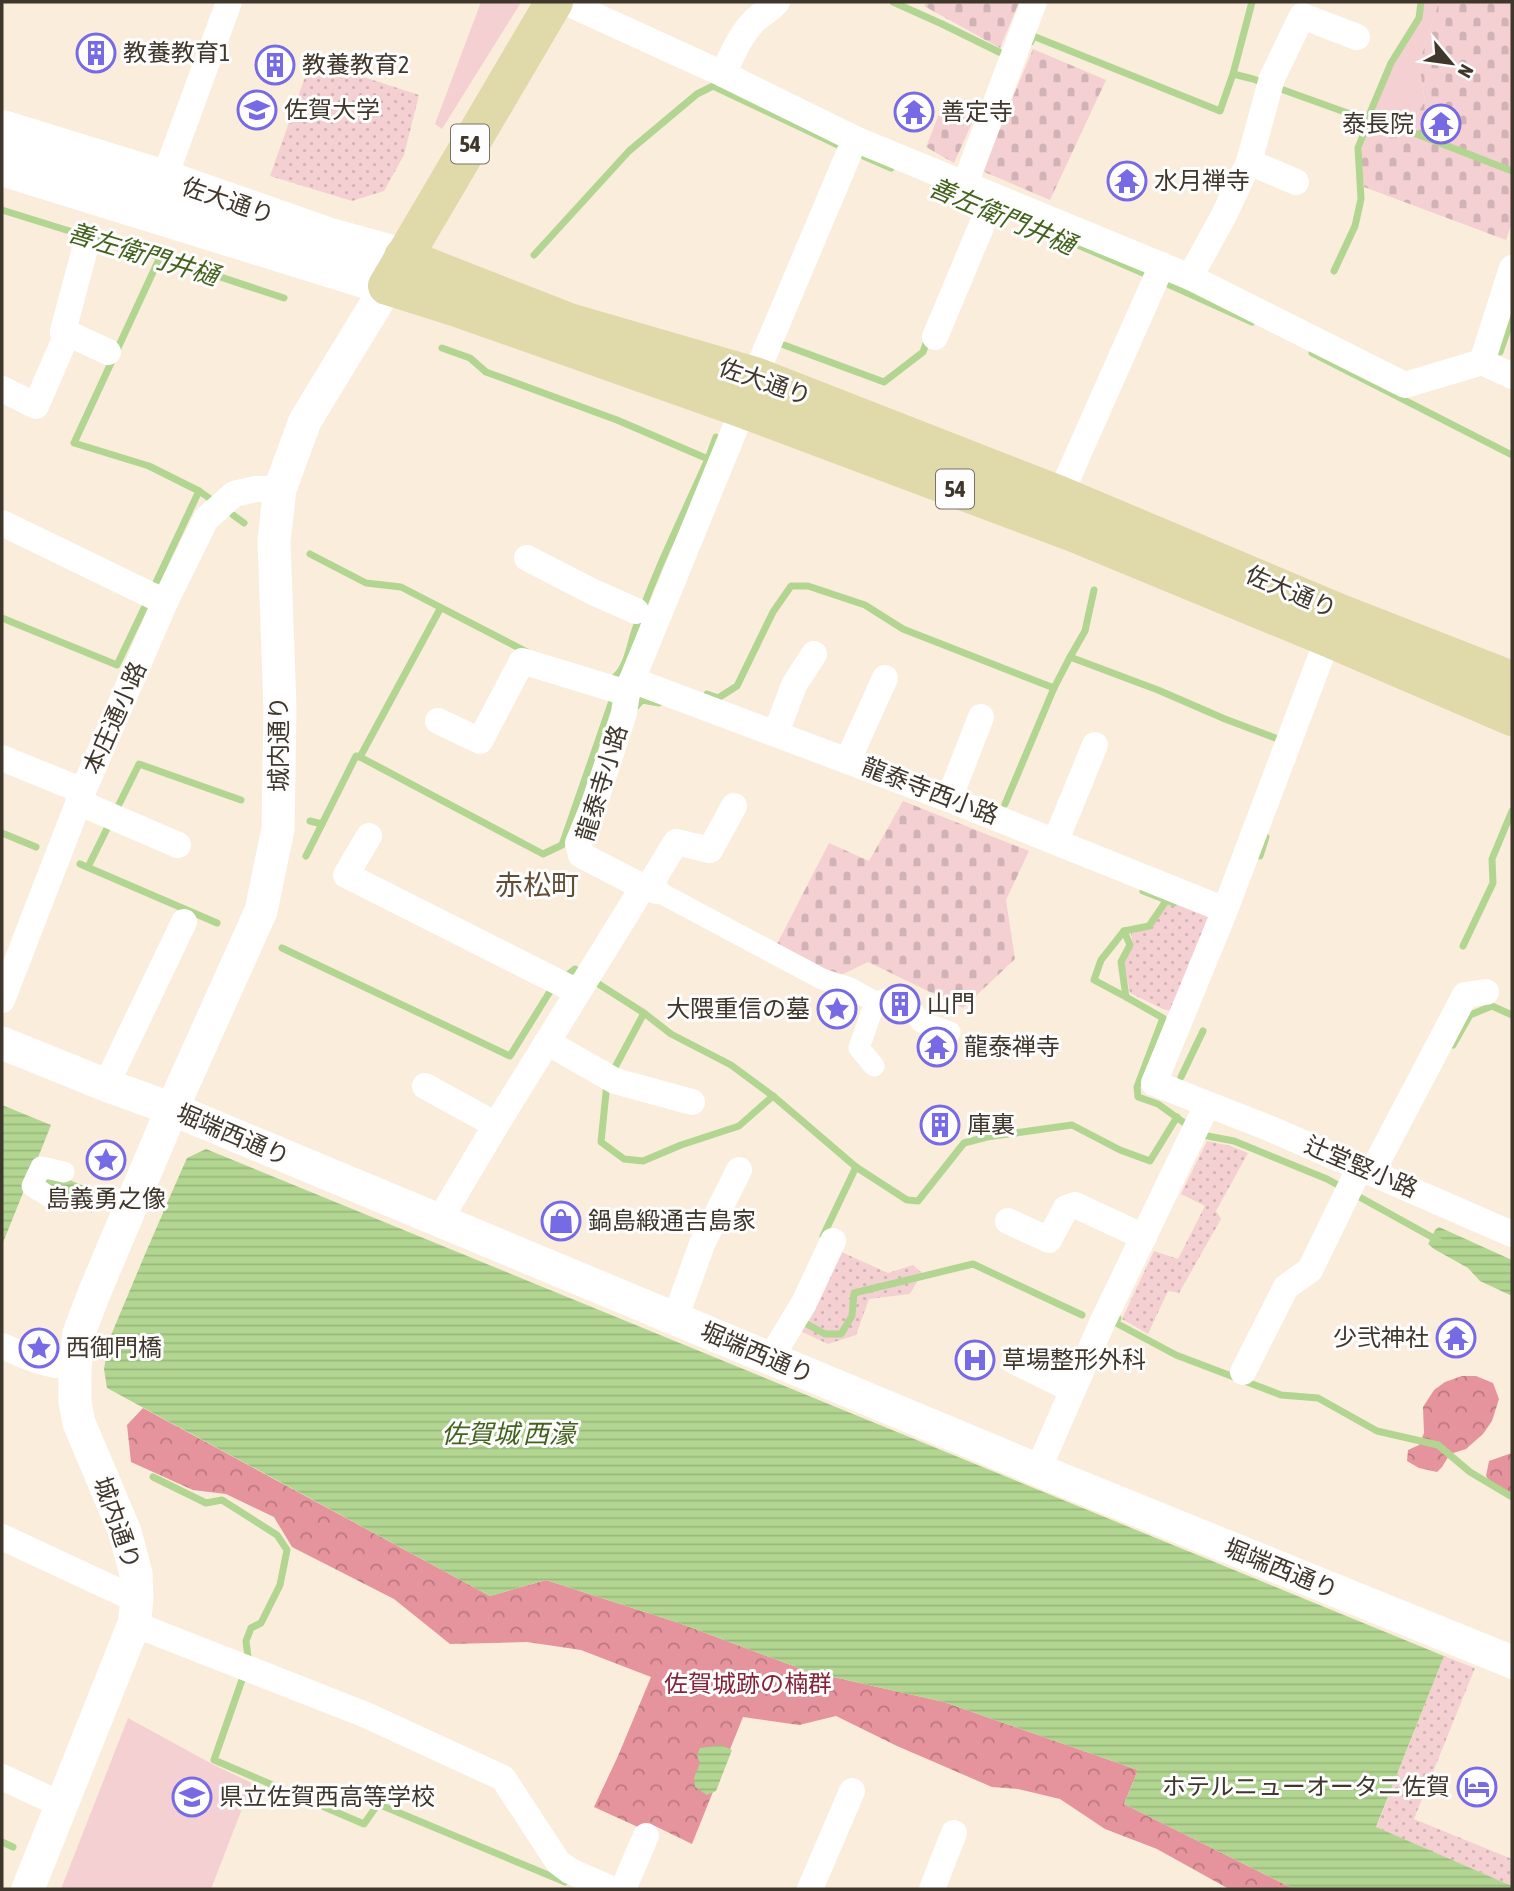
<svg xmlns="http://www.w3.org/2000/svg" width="1514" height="1891" viewBox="0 0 1514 1891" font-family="'Asap Condensed','Noto Sans JP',sans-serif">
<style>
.grass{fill:#f4d0d3}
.forest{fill:url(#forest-crowns)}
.cemetery{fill:url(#cemetery-stones)}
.park{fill:url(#park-dots)}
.water{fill:url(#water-rules)}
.pier{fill:#fbeddc}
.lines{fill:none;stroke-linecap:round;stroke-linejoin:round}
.stream{stroke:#b2d691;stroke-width:7}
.pedestrian{stroke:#fff;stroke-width:21}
.minor{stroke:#fff;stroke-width:26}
.tertiary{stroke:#fff;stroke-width:33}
.secondary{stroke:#fff;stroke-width:38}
.primary{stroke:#e0d9aa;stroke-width:38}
.labels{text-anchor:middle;stroke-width:6;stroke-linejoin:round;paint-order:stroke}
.shield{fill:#fdfdfd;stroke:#79726b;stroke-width:2}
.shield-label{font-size:23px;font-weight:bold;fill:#40372c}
.poi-label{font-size:24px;fill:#40372c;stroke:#fdfdfd;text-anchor:start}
.street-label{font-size:24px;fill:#40372c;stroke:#fdfdfd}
.park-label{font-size:24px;fill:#842438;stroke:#fdfdfd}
.water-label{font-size:26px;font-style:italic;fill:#43631d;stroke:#fdfdfd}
.quarter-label{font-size:28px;fill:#614e35;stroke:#fdfdfd}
</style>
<defs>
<pattern id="forest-crowns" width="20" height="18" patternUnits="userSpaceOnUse" patternTransform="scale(1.75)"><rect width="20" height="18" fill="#e5939c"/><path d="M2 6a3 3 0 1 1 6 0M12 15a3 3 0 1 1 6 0" fill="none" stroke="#bb797f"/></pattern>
<pattern id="cemetery-stones" width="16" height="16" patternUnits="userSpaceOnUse" patternTransform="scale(1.75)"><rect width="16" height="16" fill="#f4d0d3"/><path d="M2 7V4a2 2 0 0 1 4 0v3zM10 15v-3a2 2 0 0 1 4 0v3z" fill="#d2b3b5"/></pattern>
<pattern id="park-dots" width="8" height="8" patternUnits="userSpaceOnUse" patternTransform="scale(1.75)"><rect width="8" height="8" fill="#f4d0d3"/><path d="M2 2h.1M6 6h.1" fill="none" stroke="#d2b3b5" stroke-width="1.8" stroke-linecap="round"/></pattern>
<pattern id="water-rules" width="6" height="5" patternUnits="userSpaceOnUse" patternTransform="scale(1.75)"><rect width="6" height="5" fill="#b2d691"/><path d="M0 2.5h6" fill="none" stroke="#9ab87d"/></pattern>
</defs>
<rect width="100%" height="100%" fill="#fbeddc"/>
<g class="grass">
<path d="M 481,2 L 518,2 L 520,4 L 442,129 L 435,124 Z"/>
<path d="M 1424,2 L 1439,2 L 1419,64 L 1425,101 L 1403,138 L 1379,137 L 1361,151 L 1369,129 L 1370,119 L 1393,63 L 1422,17 Z"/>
<path d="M 128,1718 L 214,1765 L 252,1783 L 211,1889 L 61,1889 Z"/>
</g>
<g class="forest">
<path d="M 1462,1376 L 1476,1376 L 1493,1383 L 1499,1399 L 1492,1421 L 1483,1434 L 1466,1449 L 1450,1454 L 1442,1467 L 1437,1472 L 1419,1468 L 1407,1461 L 1408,1450 L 1419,1445 L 1424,1433 L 1423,1407 L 1434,1390 L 1445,1382 Z"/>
<path d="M 143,1408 L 490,1596 L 546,1580 L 679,1623 L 807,1671 L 944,1702 L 1138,1770 L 1124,1804 L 1294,1889 L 1229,1889 L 1157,1849 L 1105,1829 L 1060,1799 L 1018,1789 L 992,1787 L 897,1746 L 836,1716 L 799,1725 L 743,1717 L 692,1844 L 655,1826 L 651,1833 L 594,1807 L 618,1756 L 651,1677 L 581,1650 L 527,1642 L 450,1644 L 394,1599 L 292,1547 L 274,1517 L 226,1494 L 193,1490 L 131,1462 L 127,1425 Z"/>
<path d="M 1512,1453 L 1512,1492 L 1495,1490 L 1486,1476 L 1489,1461 Z"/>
</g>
<g class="cemetery">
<path d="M 927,2 L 1019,2 L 1000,48 L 924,6 Z"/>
<path d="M 1439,2 L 1512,2 L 1512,222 L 1506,240 L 1364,187 L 1361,151 L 1379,137 L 1403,138 L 1425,101 L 1419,64 Z"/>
<path d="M 1033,49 L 1106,80 L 1050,200 L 982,171 Z"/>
<path d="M 944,102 L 976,114 L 954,163 L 926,147 Z"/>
<path d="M 903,801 L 1029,851 L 1006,900 L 1015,959 L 963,1008 L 868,962 L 839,976 L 777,944 L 829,843 L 869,861 Z"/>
</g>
<g class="park">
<path d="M 311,60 L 419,95 L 404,155 L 384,191 L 352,201 L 270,176 Z"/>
<path d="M 1170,898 L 1216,916 L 1175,1012 L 1163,1009 L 1130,993 L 1124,963 L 1133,945 L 1131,933 L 1151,928 Z"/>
<path d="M 1207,1141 L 1231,1146 L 1248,1153 L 1216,1211 L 1221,1219 L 1179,1293 L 1168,1291 L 1148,1334 L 1122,1319 L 1154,1251 L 1178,1259 L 1205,1206 L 1181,1194 Z"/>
<path d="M 835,1249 L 888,1273 L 913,1265 L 922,1273 L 910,1294 L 869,1299 L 856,1335 L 828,1344 L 796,1329 Z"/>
<path d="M 1444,1656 L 1475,1668 L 1414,1819 L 1512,1859 L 1512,1886 L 1376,1828 Z"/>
</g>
<g class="water">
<path d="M 2,1105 L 51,1125 L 35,1165 L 160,1219 L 187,1158 L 206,1149 L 1444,1656 L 1376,1827 L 1512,1886 L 1512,1889 L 1294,1889 L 1124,1804 L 1138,1770 L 944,1702 L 807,1671 L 679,1623 L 546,1580 L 490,1596 L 107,1388 L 104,1369 L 109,1340 L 151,1240 L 27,1183 L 2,1245 Z"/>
<path d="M 1439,1227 L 1512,1260 L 1512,1296 L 1480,1281 L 1468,1268 L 1434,1249 L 1428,1244 L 1435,1230 Z"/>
<path d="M 721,1745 L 732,1750 L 716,1791 L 707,1795 L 695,1787 L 694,1778 L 700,1763 L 697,1755 L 700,1748 Z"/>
</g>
<path class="pier" d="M 101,1190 L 158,1215 L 160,1212 L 163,1213 L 149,1245 L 146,1244 L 147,1242 L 90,1216 Z"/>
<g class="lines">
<g class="stream">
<path d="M 893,2 L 942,24 L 999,52"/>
<path d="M 1031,42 L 1033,36 L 1220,111 L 1233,74 L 1252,2"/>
<path d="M 1233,74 L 1253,79 L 1367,120 L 1367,125 L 1401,128 L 1512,171"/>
<path d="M 1367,120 L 1391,63 L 1419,18 L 1421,2"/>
<path d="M 2,210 L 63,229 L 160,257 L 284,298"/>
<path d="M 1045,231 L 1150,276"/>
<path d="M 534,255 L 629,151 L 697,94 L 713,86 L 838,145 L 891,168"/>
<path d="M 160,257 L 74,443 L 149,466 L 199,491 L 209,498"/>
<path d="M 1334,271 L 1355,226 L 1361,199 L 1358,148 L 1367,125"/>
<path d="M 1161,281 L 1252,322"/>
<path d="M 784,345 L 884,382 L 923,352 L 928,338"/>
<path d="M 442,348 L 470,358 L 486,372 L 617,420 L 708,459 C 683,516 654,573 634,633 C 629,649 626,671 611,680"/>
<path d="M 1500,352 L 1512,318"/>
<path d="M 1312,353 L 1512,455"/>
<path d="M 708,459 L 716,437"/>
<path d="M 233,515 L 244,523"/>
<path d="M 310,554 L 366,583 L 401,587 L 527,652"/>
<path d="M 153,589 L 199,491"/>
<path d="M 2,618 L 117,665 L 148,600"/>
<path d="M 1070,657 L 1085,631 L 1094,590"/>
<path d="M 707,694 L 718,698 L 737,686 L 773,612 L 791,586 L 808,586 L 865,605 L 903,629 L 1054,688"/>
<path d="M 634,709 L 642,700 L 659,703"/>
<path d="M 360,757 L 543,854 L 562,845 L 612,701 L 612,695"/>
<path d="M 1005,804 L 1054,688 L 1070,657 L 1158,690 L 1225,719 L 1278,739"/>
<path d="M 310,821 L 322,824"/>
<path d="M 2,833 L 36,847"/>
<path d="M 306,856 L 356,756 L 360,757 L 440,609"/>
<path d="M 1260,856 L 1266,837"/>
<path d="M 80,864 L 217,923"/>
<path d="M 88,867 L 139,764 L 241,800"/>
<path d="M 1143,891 L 1174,903"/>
<path d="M 1166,901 L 1149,926 L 1124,931 L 1130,945 L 1121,962 L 1126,997 L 1163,1018 L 1137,1087 L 1138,1097 L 1158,1104 L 1190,1127"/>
<path d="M 1124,931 L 1101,960 L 1094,980 L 1126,997"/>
<path d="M 1463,946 L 1493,883 L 1492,859 L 1512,811"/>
<path d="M 282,948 L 510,1056 L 549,993 L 556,986"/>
<path d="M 564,978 L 575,969 L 644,1013 L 671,1034 L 731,1065 L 773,1096 L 856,1167 L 907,1200 L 918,1201 L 964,1143 L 987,1137 L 1072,1125 L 1120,1150 L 1150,1161 L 1177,1117"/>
<path d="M 1453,1045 L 1470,1015 L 1492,1006 L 1512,1015"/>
<path d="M 612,1073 L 644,1013"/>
<path d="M 1181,1077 L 1203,1031"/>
<path d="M 607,1083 L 601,1142 L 624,1159 L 643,1161 L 681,1145 L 739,1126 L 773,1096"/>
<path d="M 1201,1138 L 1202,1135 L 1234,1141 L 1327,1179 L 1439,1241"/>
<path d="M 823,1236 L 856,1167"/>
<path d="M 1118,1318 L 1116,1323 L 1176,1355 L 1281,1395 L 1318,1398 L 1377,1431 L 1438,1445 L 1470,1472 L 1512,1497"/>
<path d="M 805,1323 L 825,1334 L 841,1334 L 852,1316 L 854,1293 L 973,1264 L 1082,1315"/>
<path d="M 153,1477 L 206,1503 L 222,1500 L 277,1535 L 287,1550 L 280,1585 L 261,1623 L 251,1628 L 246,1641 L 248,1657"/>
<path d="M 243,1677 L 214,1760 L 364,1824 L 378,1804 L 565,1882"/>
<path d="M 2,1842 L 13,1847"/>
</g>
<g class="pedestrian">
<path d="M 657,891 L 822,979 L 850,988 L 875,1002 L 887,999 L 912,1010 L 921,1022 L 950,1032"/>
<path d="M 874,1066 L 859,1048 L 875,1002"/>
<path d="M 53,1199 L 32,1186 L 41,1167 L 64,1172"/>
</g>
<g class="minor">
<path d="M 565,2 L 723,74 L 855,139 L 1190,277 L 1405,385 L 1482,362 L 1512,376"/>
<path d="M 723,74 C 732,55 740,35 755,20 C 762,13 771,10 777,2"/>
<path d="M 1249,162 L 1296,182"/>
<path d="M 164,179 L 229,2"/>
<path d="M 965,184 L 1034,2"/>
<path d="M 1190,277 L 1223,217 L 1249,162 L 1272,78 L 1302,16 L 1357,37"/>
<path d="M 63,331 L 108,352"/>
<path d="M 935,337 L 994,196"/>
<path d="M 1482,362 L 1512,268"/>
<path d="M 755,376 L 855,139"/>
<path d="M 2,389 L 36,406 L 64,341 L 63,331 L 86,245"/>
<path d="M 1060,495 L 1162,265"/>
<path d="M 2,523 L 165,602"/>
<path d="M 527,558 L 593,592 L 636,611"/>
<path d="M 1328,638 L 1225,910 L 1154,1083 L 1271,1129 L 1512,1234"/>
<path d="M 632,680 L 949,799 L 1225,910"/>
<path d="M 438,721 L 480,741 L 522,661 L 627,693"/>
<path d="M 776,733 L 794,685 L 814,654"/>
<path d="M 2,758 L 83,791"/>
<path d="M 848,760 L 885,678"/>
<path d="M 949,799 L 981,717"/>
<path d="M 78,802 L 178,845"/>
<path d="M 369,836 L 346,875 L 578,992"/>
<path d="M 1056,840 L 1095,745"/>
<path d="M 648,888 L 676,842 L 710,850 L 734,806"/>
<path d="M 657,891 L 643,887 L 581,855 L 578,843 L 595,802 L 624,713 L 627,693 L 632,680 L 743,409"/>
<path d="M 2,1000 L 83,791 L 165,602 L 206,519 L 234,494 L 256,489 L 280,489"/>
<path d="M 547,1042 L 615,1081 L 692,1102"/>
<path d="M 106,1085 L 184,922"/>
<path d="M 425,1086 L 496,1125"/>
<path d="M 1372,1172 L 1465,995 L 1486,992"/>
<path d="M 439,1221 L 496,1125 L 643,887"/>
<path d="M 1008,1221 L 1049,1240 L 1066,1208 L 1075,1205 L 1144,1237"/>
<path d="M 675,1319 L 702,1244 L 739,1170"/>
<path d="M 2,1346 C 29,1358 44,1365 75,1367"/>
<path d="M 770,1359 L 804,1303 L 833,1241"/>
<path d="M 1014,1361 L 1073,1390"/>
<path d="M 1243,1372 L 1286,1287 L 1310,1270 L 1360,1167"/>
<path d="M 1038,1470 L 1102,1323 L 1207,1105"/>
<path d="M 2,1537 L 137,1600"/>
<path d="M 134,1624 L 366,1715 L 503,1778 L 558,1862 L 570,1871 L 611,1889"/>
<path d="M 2,1777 L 62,1805"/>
<path d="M 623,1889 L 646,1836"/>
<path d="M 810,1889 L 852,1791"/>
<path d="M 932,1889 L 954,1833"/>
</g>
<g class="tertiary">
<path d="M 2,1043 L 106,1085 L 172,1109 L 1038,1470 L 1512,1662"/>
<path d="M 28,1889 L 134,1624 L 137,1600 L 136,1574 L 125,1532 L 79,1423 L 75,1402 L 75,1367 L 79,1333 L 95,1291 L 172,1109 L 261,911 L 278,829 L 280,709 L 274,541 L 280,489 L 305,421 L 387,286"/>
</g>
<g class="secondary">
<path d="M 2,129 L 164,179 L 327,236 L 403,257"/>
<path d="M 2,167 L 387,286"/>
</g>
<g class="primary">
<path d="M 554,2 L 387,286 L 460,309 L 743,409 L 1076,534 L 1328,638 L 1512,717"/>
<path d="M 403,257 L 569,322 L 755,376 L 1060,495 L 1340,613 L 1512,680"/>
</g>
</g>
<defs>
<symbol id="building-ring" viewBox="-11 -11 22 22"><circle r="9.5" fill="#fdfdfd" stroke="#766ae5" stroke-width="1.5"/><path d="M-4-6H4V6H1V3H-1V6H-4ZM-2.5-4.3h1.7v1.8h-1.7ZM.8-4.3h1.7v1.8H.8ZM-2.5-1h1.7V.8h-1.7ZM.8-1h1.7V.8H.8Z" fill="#766ae5"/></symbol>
<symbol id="university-ring" viewBox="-11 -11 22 22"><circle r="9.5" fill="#fdfdfd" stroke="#766ae5" stroke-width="1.5"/><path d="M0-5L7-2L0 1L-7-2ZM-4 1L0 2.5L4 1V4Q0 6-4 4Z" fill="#766ae5"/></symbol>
<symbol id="temple-ring" viewBox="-11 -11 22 22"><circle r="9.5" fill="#fdfdfd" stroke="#766ae5" stroke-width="1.5"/><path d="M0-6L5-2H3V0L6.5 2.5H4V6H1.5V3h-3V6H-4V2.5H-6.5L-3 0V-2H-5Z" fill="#766ae5"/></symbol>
<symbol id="sight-ring" viewBox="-11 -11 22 22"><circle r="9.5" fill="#fdfdfd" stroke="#766ae5" stroke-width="1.5"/><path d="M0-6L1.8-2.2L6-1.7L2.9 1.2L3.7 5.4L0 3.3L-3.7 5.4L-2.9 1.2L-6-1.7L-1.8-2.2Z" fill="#766ae5"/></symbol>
<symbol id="shop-ring" viewBox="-11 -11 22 22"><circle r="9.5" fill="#fdfdfd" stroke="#766ae5" stroke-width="1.5"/><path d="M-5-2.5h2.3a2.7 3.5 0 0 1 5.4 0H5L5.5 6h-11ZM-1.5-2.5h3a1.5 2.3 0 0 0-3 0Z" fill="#766ae5"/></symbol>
<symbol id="hospital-ring" viewBox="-11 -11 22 22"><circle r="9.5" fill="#fdfdfd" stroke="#766ae5" stroke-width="1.5"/><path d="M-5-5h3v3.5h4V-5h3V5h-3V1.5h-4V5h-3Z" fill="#766ae5"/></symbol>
<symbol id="hotel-ring" viewBox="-11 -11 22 22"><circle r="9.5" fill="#fdfdfd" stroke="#766ae5" stroke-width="1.5"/><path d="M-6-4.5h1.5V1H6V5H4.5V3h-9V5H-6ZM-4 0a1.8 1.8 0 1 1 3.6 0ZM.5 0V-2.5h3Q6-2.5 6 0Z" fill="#766ae5"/></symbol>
<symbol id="school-ring" viewBox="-11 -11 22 22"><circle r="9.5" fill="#fdfdfd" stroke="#766ae5" stroke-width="1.5"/><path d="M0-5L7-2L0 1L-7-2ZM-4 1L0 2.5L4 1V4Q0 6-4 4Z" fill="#766ae5"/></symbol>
</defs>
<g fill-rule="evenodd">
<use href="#building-ring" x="74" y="31" width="44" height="44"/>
<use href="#building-ring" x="253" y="43" width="44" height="44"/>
<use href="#university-ring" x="235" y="88" width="44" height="44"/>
<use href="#temple-ring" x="892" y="90" width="44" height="44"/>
<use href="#temple-ring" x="1419" y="102" width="44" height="44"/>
<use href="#temple-ring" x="1105" y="159" width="44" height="44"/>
<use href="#building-ring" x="878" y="982" width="44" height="44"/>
<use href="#sight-ring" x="815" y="987" width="44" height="44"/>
<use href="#temple-ring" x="915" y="1025" width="44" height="44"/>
<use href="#building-ring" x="918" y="1103" width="44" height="44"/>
<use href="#sight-ring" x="84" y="1138" width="44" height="44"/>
<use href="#shop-ring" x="539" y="1199" width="44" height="44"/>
<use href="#temple-ring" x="1434" y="1316" width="44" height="44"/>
<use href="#sight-ring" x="17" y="1326" width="44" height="44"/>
<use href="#hospital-ring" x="953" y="1338" width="44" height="44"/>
<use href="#hotel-ring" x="1455" y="1765" width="44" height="44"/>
<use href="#school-ring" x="170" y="1775" width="44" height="44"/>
</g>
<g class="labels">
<g class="shield">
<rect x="451" y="124.5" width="38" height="39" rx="5"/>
<rect x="936" y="469.5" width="38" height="39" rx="5"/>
</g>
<g class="shield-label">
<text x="470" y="152">54</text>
<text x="955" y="497">54</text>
</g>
<g class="poi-label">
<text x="123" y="61">教養教育1</text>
<text x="302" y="73">教養教育2</text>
<text x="284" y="118">佐賀大学</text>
<text x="941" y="120">善定寺</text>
<text x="1414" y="132" text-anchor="end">泰長院</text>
<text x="1154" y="189">水月禅寺</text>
<text x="927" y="1012">山門</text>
<text x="810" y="1017" text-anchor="end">大隈重信の墓</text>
<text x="964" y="1055">龍泰禅寺</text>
<text x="967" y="1133">庫裏</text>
<text x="106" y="1207" text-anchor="middle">島義勇之像</text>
<text x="588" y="1229">鍋島緞通吉島家</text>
<text x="1429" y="1346" text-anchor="end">少弐神社</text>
<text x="66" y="1356">西御門橋</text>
<text x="1002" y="1368">草場整形外科</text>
<text x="1450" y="1795" text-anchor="end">ホテルニューオータニ佐賀</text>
<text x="219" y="1805">県立佐賀西高等学校</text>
</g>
<g class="street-label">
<text transform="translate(228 201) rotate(19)" y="8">佐大通り</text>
<text transform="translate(765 382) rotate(19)" y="8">佐大通り</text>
<text transform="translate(1291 592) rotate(23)" y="8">佐大通り</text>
<text transform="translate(115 718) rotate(-66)" y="8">本庄通小路</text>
<text transform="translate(279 744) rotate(-90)" y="8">城内通り</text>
<text transform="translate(602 783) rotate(-73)" y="8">龍泰寺小路</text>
<text transform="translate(930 791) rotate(21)" y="8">龍泰寺西小路</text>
<text transform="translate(233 1135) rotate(23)" y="8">堀端西通り</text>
<text transform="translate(1361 1167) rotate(23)" y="8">辻堂竪小路</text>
<text transform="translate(757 1353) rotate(23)" y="8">堀端西通り</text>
<text transform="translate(117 1523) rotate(71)" y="8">城内通り</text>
<text transform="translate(1281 1569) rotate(22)" y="8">堀端西通り</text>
</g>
<g class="park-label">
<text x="748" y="1692">佐賀城跡の楠群</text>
</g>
<g class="water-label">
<text transform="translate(1002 216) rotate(23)" y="9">善左衛門井樋</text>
<text transform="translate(143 254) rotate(17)" y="9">善左衛門井樋</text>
<text x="508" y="1443">佐賀城 西濠</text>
</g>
<g class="quarter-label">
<text x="537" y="895">赤松町</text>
</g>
</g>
<rect width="1514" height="1891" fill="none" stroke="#40372c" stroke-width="7"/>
<g transform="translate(1451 63) rotate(119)" stroke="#fdfdfd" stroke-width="5" paint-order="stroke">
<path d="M0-5L12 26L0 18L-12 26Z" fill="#40372c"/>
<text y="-10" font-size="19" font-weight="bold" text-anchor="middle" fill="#40372c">N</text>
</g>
</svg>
